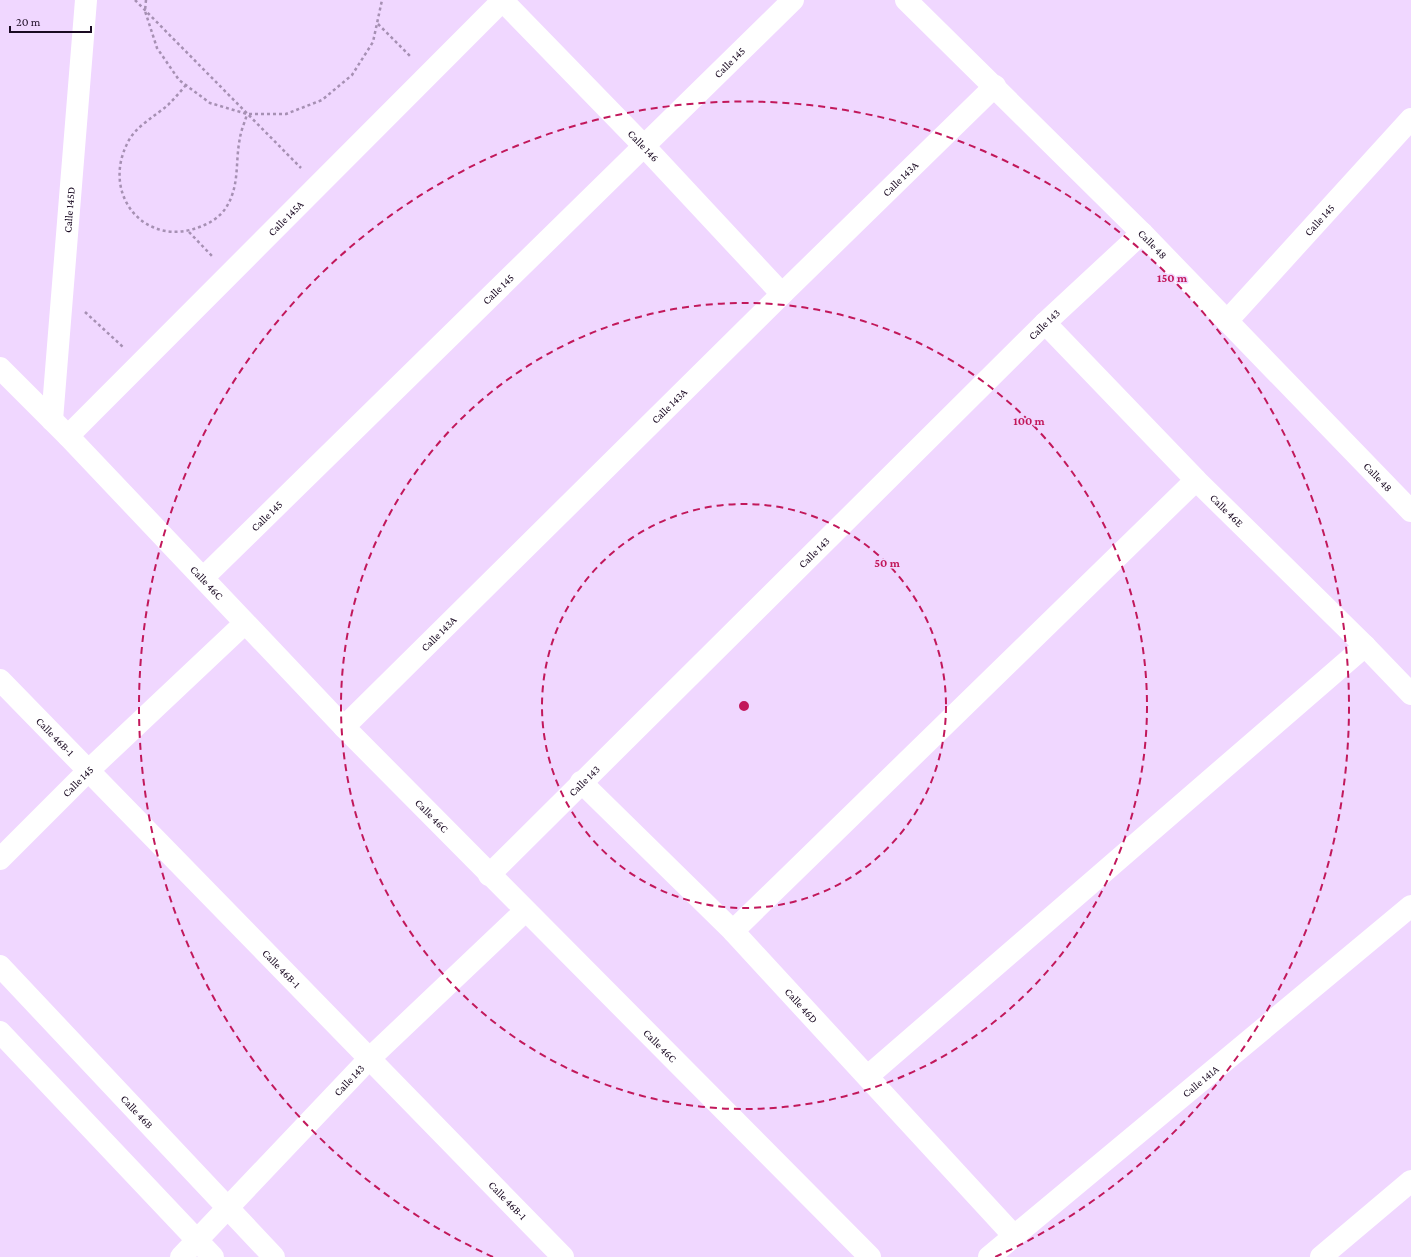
<svg xmlns="http://www.w3.org/2000/svg" width="1411" height="1257" viewBox="0 0 1411 1257" font-family="'Crimson Pro',serif">
<style>
.lines{fill:none;stroke-linecap:round;stroke-linejoin:round}
.path{stroke:#a690b3;stroke-width:2.5;stroke-dasharray:3 3;stroke-linecap:butt}
.minor{stroke:#fff;stroke-width:22}
.ring{fill:none;stroke:#c2185b;stroke-width:2;stroke-dasharray:7 5}
.labels{text-anchor:middle;stroke-width:3;stroke-linejoin:round;paint-order:stroke}
.street-label{font-size:11px;fill:#1a0a22;stroke:#f0d7ff}
.centre{fill:#c2185b;stroke:#f0d7ff;stroke-width:2}
.ring-label{font-size:12px;text-anchor:middle;font-weight:bold;fill:#c2185b;stroke:#f0d7ff;stroke-width:3;stroke-linejoin:round;paint-order:stroke}
</style>
<rect width="100%" height="100%" fill="#f0d7ff"/>
<g class="lines">
<g class="path">
<path d="M 135,0 L 301,168"/>
<path d="M 146,0 L 145,11 L 157,48 L 179,80 L 210,103 L 247,114 L 286,114 L 322,100 L 352,75 L 373,42 L 382,0"/>
<path d="M 378,24 L 411,57"/>
<path d="M 186,85 C 180,92 174,99 168,105 C 155,116 135,127 128,142 C 100,195 146,250 202,226 C 211,223 222,215 227,206 C 240,184 235,161 240,138 C 241,130 245,122 247,114"/>
<path d="M 189,232 L 212,256"/>
<path d="M 85,312 L 123,347"/>
</g>
<g class="minor">
<path id="s1" d="M 502,0 L 644,146 L 782,294"/>
<path id="s2" d="M 906,0 L 1142,233 L 1411,511"/>
<path id="s3" d="M 1227,321 L 1411,119"/>
<path id="s4" d="M 1045,323 L 1196,480 L 1365,646 L 1411,694"/>
<path id="s5" d="M 0,368 L 68,436 L 344,727 L 870,1257"/>
<path id="s6" d="M 52,420 L 86,0"/>
<path id="s7" d="M 68,436 L 503,0"/>
<path id="s8" d="M 203,578 L 793,0"/>
<path id="s9" d="M 0,680 L 563,1257"/>
<path id="s10" d="M 344,727 L 782,294 L 995,86"/>
<path id="s11" d="M 581,782 L 733,931 L 1014,1236"/>
<path id="s12" d="M 0,859 L 89,770 L 245,623"/>
<path id="s13" d="M 489,875 L 1045,323 L 1142,233"/>
<path d="M 733,931 L 1196,480"/>
<path id="s14" d="M 0,966 L 274,1257"/>
<path d="M 0,1032 L 213,1257"/>
<path d="M 868,1076 L 1365,646"/>
<path id="s15" d="M 181,1257 L 369,1059 L 525,911"/>
<path id="s16" d="M 989,1257 L 1411,906"/>
<path d="M 1321,1257 L 1411,1181"/>
</g>
</g>
<g class="ring">
<circle cx="744" cy="706" r="202"/>
<circle cx="744" cy="706" r="403"/>
<path d="M493 1257A605 605 0 1 1 995 1257"/>
</g>
<g class="labels">
<g class="street-label">
<text dy="4" stroke="none"><textPath href="#s8" startOffset="737">Calle 145</textPath></text>
<text dy="4" stroke="none"><textPath href="#s1" startOffset="203">Calle 146</textPath></text>
<text dy="4" stroke="none"><textPath href="#s10" startOffset="781">Calle 143A</textPath></text>
<text dy="4" stroke="none"><textPath href="#s6" startOffset="211">Calle 145D</textPath></text>
<text dy="4" stroke="none"><textPath href="#s7" startOffset="308">Calle 145A</textPath></text>
<text dy="4" stroke="none"><textPath href="#s3" startOffset="137">Calle 145</textPath></text>
<text dy="4" stroke="none"><textPath href="#s2" startOffset="347">Calle 48</textPath></text>
<text dy="4" stroke="none"><textPath href="#s8" startOffset="413">Calle 145</textPath></text>
<text dy="4" stroke="none"><textPath href="#s13" startOffset="782">Calle 143</textPath></text>
<text dy="4" stroke="none"><textPath href="#s10" startOffset="457">Calle 143A</textPath></text>
<text dy="4" stroke="none"><textPath href="#s2" startOffset="671">Calle 48</textPath></text>
<text dy="4" stroke="none"><textPath href="#s4" startOffset="261">Calle 46E</textPath></text>
<text dy="4" stroke="none"><textPath href="#s8" startOffset="89">Calle 145</textPath></text>
<text dy="4" stroke="none"><textPath href="#s13" startOffset="458">Calle 143</textPath></text>
<text dy="4" stroke="none"><textPath href="#s5" startOffset="298">Calle 46C</textPath></text>
<text dy="4" stroke="none"><textPath href="#s10" startOffset="133">Calle 143A</textPath></text>
<text dy="4" stroke="none"><textPath href="#s9" startOffset="79">Calle 46B-1</textPath></text>
<text dy="4" stroke="none"><textPath href="#s13" startOffset="134">Calle 143</textPath></text>
<text dy="4" stroke="none"><textPath href="#s12" startOffset="110">Calle 145</textPath></text>
<text dy="4" stroke="none"><textPath href="#s5" startOffset="622">Calle 46C</textPath></text>
<text dy="4" stroke="none"><textPath href="#s9" startOffset="403">Calle 46B-1</textPath></text>
<text dy="4" stroke="none"><textPath href="#s11" startOffset="314">Calle 46D</textPath></text>
<text dy="4" stroke="none"><textPath href="#s5" startOffset="946">Calle 46C</textPath></text>
<text dy="4" stroke="none"><textPath href="#s15" startOffset="244">Calle 143</textPath></text>
<text dy="4" stroke="none"><textPath href="#s16" startOffset="275">Calle 141A</textPath></text>
<text dy="4" stroke="none"><textPath href="#s14" startOffset="200">Calle 46B</textPath></text>
<text dy="4" stroke="none"><textPath href="#s9" startOffset="727">Calle 46B-1</textPath></text>
</g>
</g>
<circle cx="744" cy="706" r="6" class="centre"/>
<g class="ring-label">
<text x="1172" y="282">150 m</text>
<text x="1029" y="425">100 m</text>
<text x="887" y="567">50 m</text>
</g>
<path d="M10 26v6h81v-6" fill="none" stroke="#1a0a22" stroke-width="2"/>
<text x="16" y="26" font-size="12" fill="#1a0a22" stroke="#f0d7ff" stroke-width="3" paint-order="stroke">20 m</text>
</svg>
